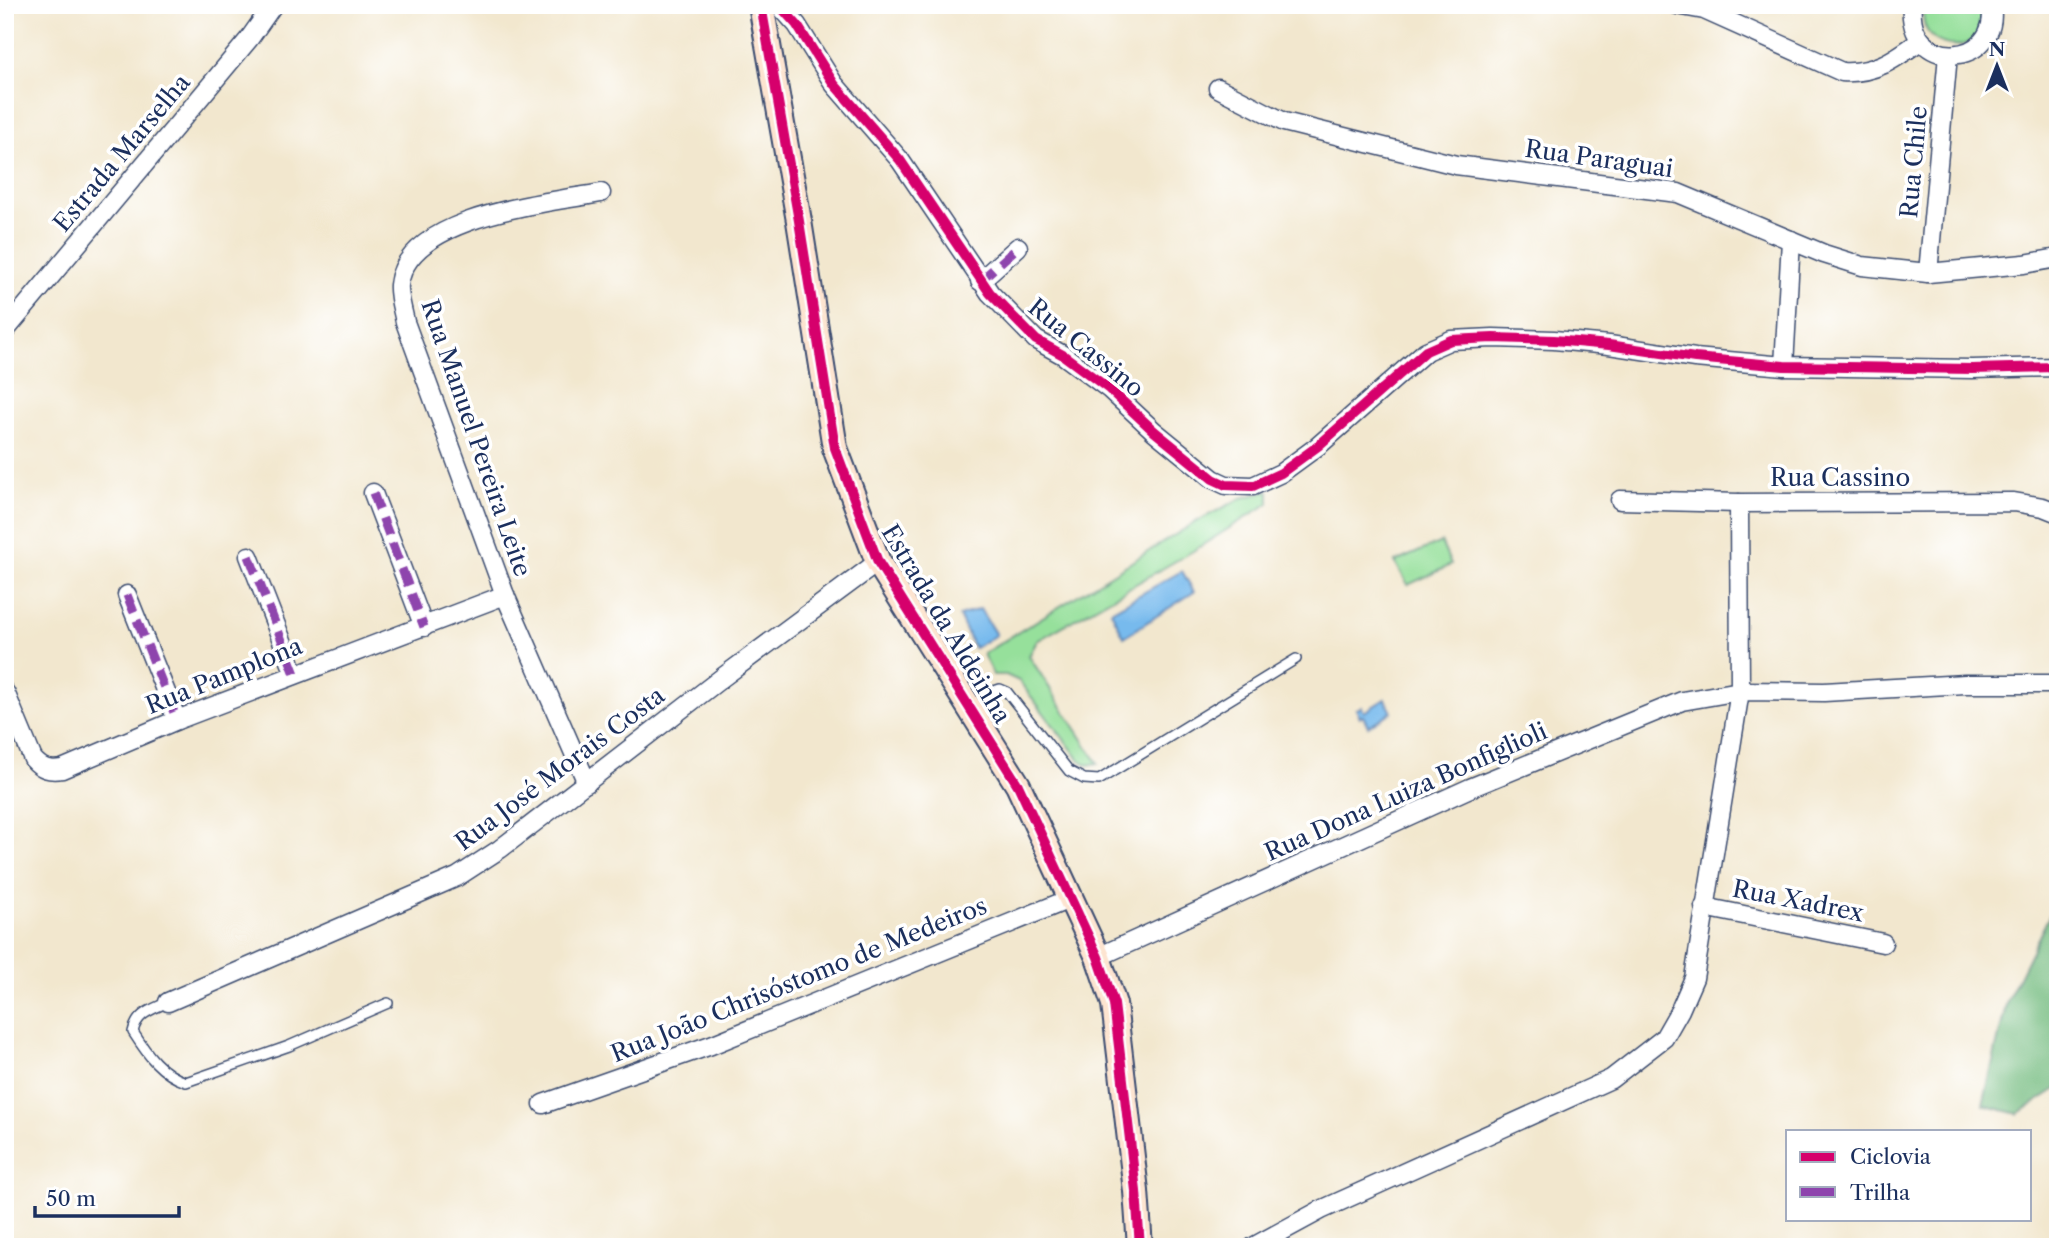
<svg xmlns="http://www.w3.org/2000/svg" width="2063" height="1252" viewBox="0 0 2063 1252" font-family="'Libre Caslon Text',serif">
<style>
.green{fill:#96e09b;stroke:#58887c;stroke-width:2}
.forest{fill:#78be83;stroke:#4a7670;stroke-width:2}
.water{fill:#77baed;stroke:#4974a6;stroke-width:2}
.lines{fill:none;stroke-linecap:round;stroke-linejoin:round}
.lane-casing{stroke:#3b4b6f;stroke-width:12}
.street-casing{stroke:#3b4b6f;stroke-width:21}
.secondary-casing{stroke:#3b4b6f;stroke-width:28}
.lane{stroke:#fff;stroke-width:9}
.street{stroke:#fff;stroke-width:18}
.secondary{stroke:#fde4d0;stroke-width:24}
.quiet{stroke:#8e44ad;stroke-width:9;stroke-dasharray:18 9;stroke-linecap:butt}
.cycleway-casing{stroke:#fff;stroke-width:15}
.cycleway{stroke:#d6006c;stroke-width:10}
.labels{text-anchor:middle;stroke-width:7;stroke-linejoin:round;paint-order:stroke}
.street-label{font-size:24px;fill:#1b2f5e;stroke:#fff}
</style>
<rect width="100%" height="100%" fill="#fff"/>
<filter id="ink" filterUnits="userSpaceOnUse"><feTurbulence type="fractalNoise" baseFrequency=".0143" numOctaves="2"/><feDisplacementMap in="SourceGraphic" scale="14" xChannelSelector="R" yChannelSelector="G"/><feConvolveMatrix kernelMatrix="1 2 1 2 8 2 1 2 1" color-interpolation-filters="sRGB"/></filter>
<filter id="wash" filterUnits="userSpaceOnUse"><feTurbulence type="fractalNoise" baseFrequency=".00686" numOctaves="4" result="noise"/><feDisplacementMap in="SourceGraphic" scale="28" xChannelSelector="R" yChannelSelector="G"/><feGaussianBlur stdDeviation="1.57" result="paint"/><feColorMatrix in="noise" values="0 0 0 0 0 0 0 0 0 0 0 0 0 0 0 0 0 1.4 0 .05"/><feComposite in="paint" operator="in"/></filter>
<g filter="url(#wash)">
<rect width="100%" height="100%" fill="#f2e7ce"/>
<g class="green">
<path d="M 1925,5 L 1983,5 C 1983,10 1985,17 1984,22 C 1978,60 1912,50 1925,5 Z"/>
<path d="M 1269,491 L 1269,503 L 1193,551 L 1037,641 L 1029,656 L 1098,763 L 1088,765 L 1080,760 L 1019,681 L 1006,675 L 993,675 L 983,654 L 1199,520 L 1242,498 Z"/>
<path d="M 1441,542 L 1451,565 L 1408,585 L 1395,562 Z"/>
</g>
<path class="forest" d="M 2058,898 L 2058,1088 L 2018,1114 L 1983,1105 L 2007,1001 Z"/>
<g class="water">
<path d="M 1182,571 L 1194,592 L 1124,637 L 1111,611 Z"/>
<path d="M 980,609 L 996,635 L 974,648 L 959,616 Z"/>
<path d="M 1385,699 L 1392,712 L 1368,726 L 1363,716 L 1360,717 L 1356,709 L 1362,707 L 1364,712 Z"/>
</g>
</g>
<g filter="url(#ink)">
<g class="lines">
<defs>
<g id="lane">
<path d="M 973,710 L 994,691 L 1000,689 L 1007,692 L 1069,771 L 1084,779 L 1099,780 L 1296,659"/>
<path d="M 168,1002 C 151,1010 137,1013 133,1032 C 147,1054 161,1074 186,1082 L 289,1046 L 388,1003"/>
</g>
<g id="street">
<path d="M 779,5 L 797,25 L 834,84 L 900,160 L 990,293 L 1036,340 L 1063,355 L 1109,389 L 1154,431 L 1213,479 L 1226,485 L 1253,486 L 1281,473 L 1318,446 L 1426,351 L 1451,340 L 1493,338 L 1554,340 L 1609,345 L 1695,358 L 1784,366 L 1972,369 L 2058,367"/>
<path d="M 1677,5 L 1704,10 L 1842,72 C 1875,74 1895,59 1920,41"/>
<path d="M 1912,5 C 1906,74 2002,68 1991,5"/>
<path d="M 1218,88 L 1284,122 L 1456,165 L 1678,193 L 1824,254 L 1862,266 L 1928,273 L 2024,264 L 2058,258"/>
<path d="M 1928,273 L 1948,55"/>
<path d="M 980,281 L 1018,247"/>
<path d="M 5,331 L 249,39 L 273,5"/>
<path d="M 1784,366 L 1791,240"/>
<path d="M 373,493 L 424,627"/>
<path d="M 1620,500 L 1739,503 L 2014,502 L 2043,507 L 2058,513"/>
<path d="M 249,556 L 295,674"/>
<path d="M 127,595 L 177,720"/>
<path d="M 5,692 L 33,759 C 42,769 49,771 62,769 L 177,720 L 505,595"/>
<path d="M 587,783 L 505,595 L 405,322 C 403,311 398,296 399,285 C 407,215 548,203 601,193"/>
<path d="M 1704,907 L 1883,943"/>
<path d="M 1098,957 L 1470,788 L 1682,701 L 1740,691 L 1824,692 L 1965,684 L 2058,684"/>
<path d="M 168,1002 L 457,877 L 500,849 L 723,677 L 878,562"/>
<path d="M 543,1104 L 711,1045 L 1072,898"/>
<path d="M 1253,1247 L 1321,1210 L 1611,1079 L 1664,1038 L 1680,1010 L 1694,978 L 1740,691 L 1739,503"/>
</g>
<path id="secondary" d="M 761,5 L 799,221 L 835,448 L 878,562 L 1018,785 L 1098,957 L 1114,1004 L 1136,1191 L 1140,1247"/>
</defs>
<use href="#lane" class="lane-casing"/>
<use href="#street" class="street-casing"/>
<use href="#secondary" class="secondary-casing"/>
<use href="#lane" class="lane"/>
<use href="#street" class="street"/>
<use href="#secondary" class="secondary"/>
<g class="quiet">
<path d="M 980,281 L 1018,247"/>
<path d="M 373,493 L 424,627"/>
<path d="M 249,556 L 295,674"/>
<path d="M 127,595 L 177,720"/>
</g>
<defs>
<g id="cycleway">
<path d="M 761,5 L 799,221 L 835,448 L 878,562 L 1018,785 L 1098,957 L 1114,1004 L 1136,1191 L 1140,1247"/>
<path d="M 779,5 L 797,25 L 834,84 L 900,160 L 990,293 L 1036,340 L 1063,355 L 1109,389 L 1154,431 L 1213,479 L 1226,485 L 1253,486 L 1281,473 L 1318,446 L 1426,351 L 1451,340 L 1493,338 L 1554,340 L 1609,345 L 1695,358 L 1784,366 L 1972,369 L 2058,367"/>
</g>
</defs>
<use href="#cycleway" class="cycleway-casing"/>
<use href="#cycleway" class="cycleway"/>
</g>
</g>
<g class="labels">
<g class="street-label">
<text transform="translate(122 153) rotate(-50)" y="8">Estrada Marselha</text>
<text transform="translate(1599 159) rotate(8)" y="8">Rua Paraguai</text>
<text transform="translate(1914 162) rotate(-85)" y="8">Rua Chile</text>
<text transform="translate(1086 348) rotate(39)" y="8">Rua Cassino</text>
<text transform="translate(476 438) rotate(71)" y="8">Rua Manuel Pereira Leite</text>
<text x="1840" y="486">Rua Cassino</text>
<text transform="translate(946 624) rotate(59)" y="8">Estrada da Aldeinha</text>
<text transform="translate(224 676) rotate(-22)" y="8">Rua Pamplona</text>
<text transform="translate(560 769) rotate(-37)" y="8">Rua José Morais Costa</text>
<text transform="translate(1406 792) rotate(-24)" y="8">Rua Dona Luiza Bonfiglioli</text>
<text transform="translate(1798 901) rotate(11)" y="8">Rua Xadrex</text>
<text transform="translate(799 980) rotate(-22)" y="8">Rua João Chrisóstomo de Medeiros</text>
</g>
</g>
<rect width="2063" height="1252" fill="none" stroke="#fff" stroke-width="28"/>
<rect x="1786" y="1130" width="245" height="91" fill="#ffffff" stroke="#a4acbf" stroke-width="2"/>
<rect x="1800" y="1152" width="35" height="10" fill="#d6006c" stroke="#a4acbf" stroke-width="2"/>
<text x="1850" y="1164" font-size="21" fill="#1b2f5e">Ciclovia</text>
<rect x="1800" y="1187" width="35" height="10" fill="#8e44ad" stroke="#a4acbf" stroke-width="2"/>
<text x="1850" y="1200" font-size="21" fill="#1b2f5e">Trilha</text>
<g transform="translate(1997 66)" stroke="#ffffff" stroke-width="5" paint-order="stroke">
<path d="M0-5L12 26L0 18L-12 26Z" fill="#1b2f5e"/>
<text y="-10" font-size="19" font-weight="bold" text-anchor="middle" fill="#1b2f5e">N</text>
</g>
<path d="M35 1206v10h144v-10" fill="none" stroke="#1b2f5e" stroke-width="3.5"/>
<text x="46" y="1206" font-size="21" fill="#1b2f5e" stroke="#ffffff" stroke-width="5" paint-order="stroke">50 m</text>
</svg>
